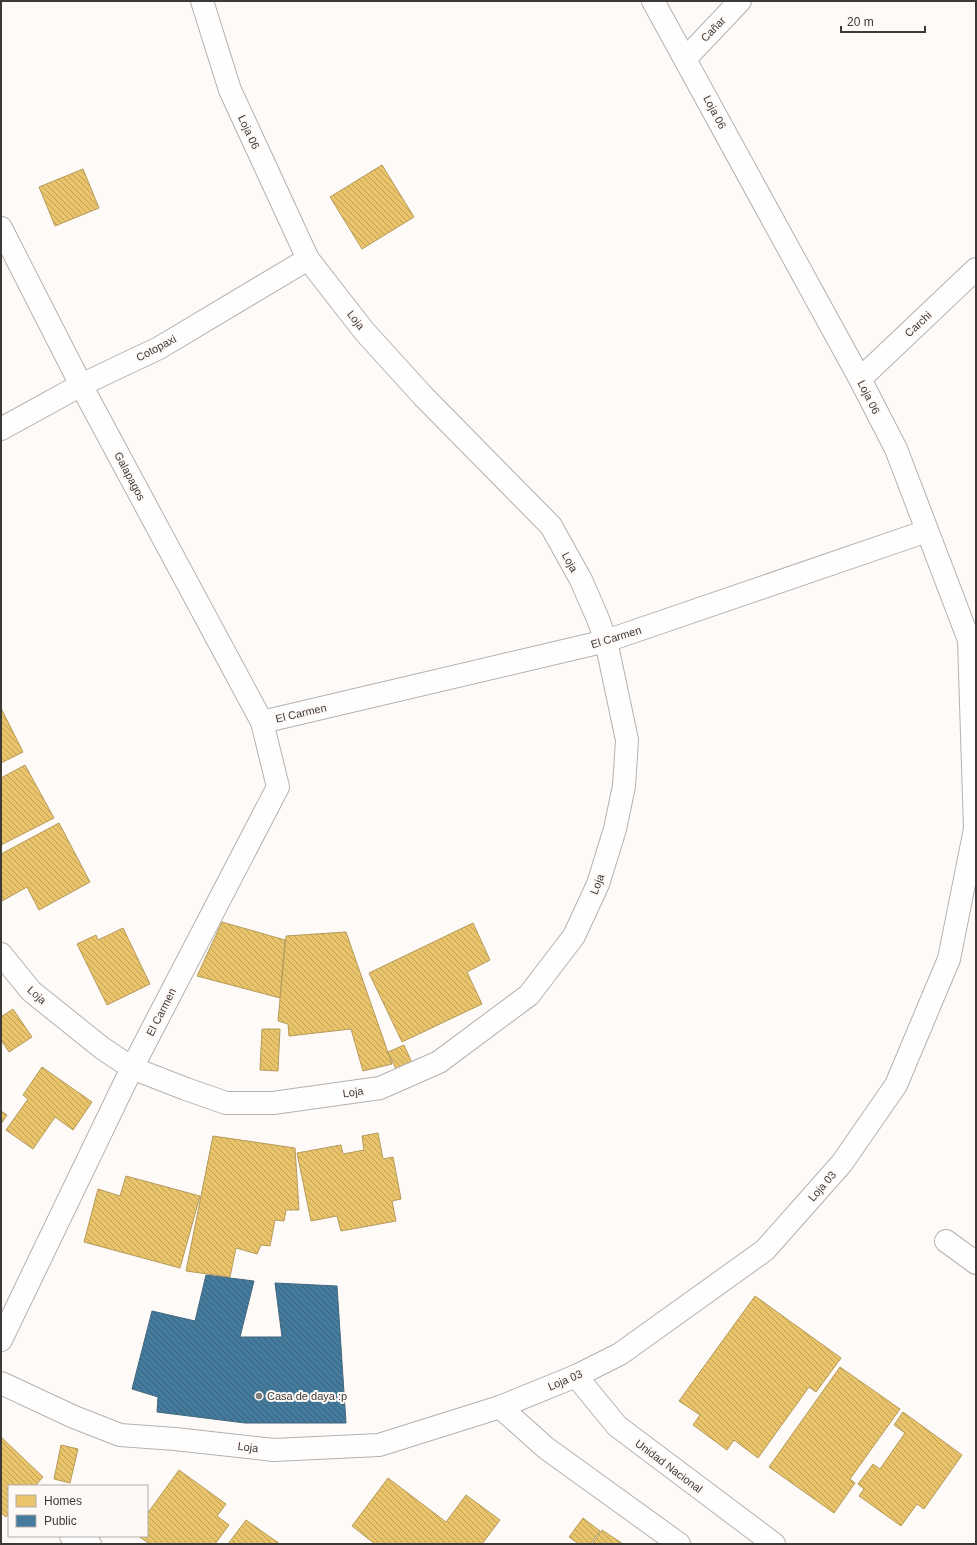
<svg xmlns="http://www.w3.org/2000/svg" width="977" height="1545" viewBox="0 0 977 1545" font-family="Helvetica,sans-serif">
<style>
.homes{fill:url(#homes-back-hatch);stroke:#b59a5b}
.public{fill:url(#public-back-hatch);stroke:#43677e}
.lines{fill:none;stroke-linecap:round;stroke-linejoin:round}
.minor-casing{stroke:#b4b1af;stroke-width:24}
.minor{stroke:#fffefe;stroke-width:22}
.poi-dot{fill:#807d7b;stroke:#fff9f6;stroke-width:1.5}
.labels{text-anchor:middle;stroke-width:4;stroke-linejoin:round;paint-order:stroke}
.street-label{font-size:11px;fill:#3d3937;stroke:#fff9f6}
.poi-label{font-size:11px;fill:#3d3937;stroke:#fff9f6;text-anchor:start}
</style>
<defs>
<pattern id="homes-back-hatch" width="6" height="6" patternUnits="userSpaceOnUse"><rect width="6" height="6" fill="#e9c46a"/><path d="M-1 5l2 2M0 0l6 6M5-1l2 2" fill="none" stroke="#bea058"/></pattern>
<pattern id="public-back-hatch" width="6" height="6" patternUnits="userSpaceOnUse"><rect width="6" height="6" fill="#457b9d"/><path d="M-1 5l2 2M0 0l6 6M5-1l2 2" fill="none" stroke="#38607a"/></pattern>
</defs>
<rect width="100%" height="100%" fill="#fdfaf8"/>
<g class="homes">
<path d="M 382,165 L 414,217 L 362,249 L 330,197 Z"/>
<path d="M 83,169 L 99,208 L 55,226 L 39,187 Z"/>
<path d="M 1,708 L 23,752 L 1,763 Z"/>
<path d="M 25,765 L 54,818 L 1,845 L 1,778 Z"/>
<path d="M 59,823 L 90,882 L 39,910 L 27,887 L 2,901 L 1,854 Z"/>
<path d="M 222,922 L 285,940 L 280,998 L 197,976 Z"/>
<path d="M 473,923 L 490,960 L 467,972 L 482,1004 L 402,1042 L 369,973 Z"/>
<path d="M 123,928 L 150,984 L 107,1005 L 77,944 L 96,935 L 98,940 Z"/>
<path d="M 346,932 L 392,1064 L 363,1071 L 351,1029 L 289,1036 L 288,1024 L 278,1021 L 286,936 Z"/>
<path d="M 13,1009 L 32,1037 L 9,1052 L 1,1040 L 1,1017 Z"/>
<path d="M 262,1029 L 280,1029 L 278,1071 L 260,1070 Z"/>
<path d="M 404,1045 L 412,1063 L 396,1069 L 388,1052 Z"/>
<path d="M 42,1067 L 92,1102 L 73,1130 L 55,1117 L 33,1149 L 6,1130 L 28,1099 L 23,1095 Z"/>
<path d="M 1,1111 L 7,1115 L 1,1124 Z"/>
<path d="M 378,1133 L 383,1159 L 393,1157 L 401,1199 L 392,1201 L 396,1221 L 341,1231 L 337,1216 L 311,1221 L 297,1153 L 341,1145 L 343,1154 L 364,1150 L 362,1136 Z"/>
<path d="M 213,1136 L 295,1148 L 299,1210 L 286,1210 L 284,1221 L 275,1220 L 270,1246 L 261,1245 L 257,1254 L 236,1248 L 230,1277 L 186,1271 Z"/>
<path d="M 126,1176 L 200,1196 L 180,1268 L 84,1242 L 98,1189 L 120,1196 Z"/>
<path d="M 755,1296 L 841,1358 L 816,1392 L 809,1387 L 758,1458 L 734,1440 L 727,1450 L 693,1425 L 700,1415 L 679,1401 Z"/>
<path d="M 840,1367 L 900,1409 L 850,1479 L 855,1483 L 834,1513 L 769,1467 Z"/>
<path d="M 903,1412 L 962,1455 L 924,1509 L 917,1504 L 901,1526 L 859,1496 L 864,1489 L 858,1484 L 873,1464 L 880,1469 L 905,1433 L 894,1425 Z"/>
<path d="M 1,1437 L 43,1477 L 35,1486 L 9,1486 L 9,1514 L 6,1517 L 1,1513 Z"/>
<path d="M 61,1445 L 78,1449 L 70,1483 L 54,1479 Z"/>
<path d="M 179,1470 L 226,1504 L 217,1516 L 229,1525 L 215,1544 L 150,1544 L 138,1536 L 147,1536 L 147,1514 Z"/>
<path d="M 388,1478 L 446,1522 L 466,1495 L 500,1520 L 482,1544 L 375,1544 L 352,1526 Z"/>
<path d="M 583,1518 L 600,1531 L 590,1544 L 579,1544 L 569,1537 Z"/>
<path d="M 246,1520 L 280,1544 L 228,1544 Z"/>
<path d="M 602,1530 L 623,1544 L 592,1544 Z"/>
</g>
<path class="public" d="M 206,1275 L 254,1281 L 240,1337 L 282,1337 L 275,1283 L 337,1286 L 346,1423 L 245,1423 L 157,1412 L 158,1397 L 132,1389 L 152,1311 L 195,1321 Z"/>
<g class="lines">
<defs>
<g id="minor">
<path d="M 686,58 L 740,1"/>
<path d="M 1,228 L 81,385 L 262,722 L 278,787 L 132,1068 L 1,1340"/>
<path d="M 860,379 L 976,269"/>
<path d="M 1,429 L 81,385 L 159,348 L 308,259"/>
<path d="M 262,722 L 606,641 L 927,531"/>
<path d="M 1,954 L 31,991 L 102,1048 L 132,1068 L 186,1089 L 226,1103 L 273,1103 L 380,1088 L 439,1062 L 529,995 L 574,936 L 598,884 L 615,829 L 624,786 L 627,740 L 606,641 L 598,619 L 581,580 L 551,526 L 423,396 L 364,331 L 308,259 L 230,90 L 202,1"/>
<path d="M 946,1241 L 976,1263"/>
<path d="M 576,1376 L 617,1426 L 774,1544"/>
<path d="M 1,1383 L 74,1417 L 120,1435 L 175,1439 L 274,1450 L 379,1445 L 500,1407 L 576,1376 L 620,1354 L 765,1250 L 842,1163 L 896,1085 L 949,959 L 975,829 L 969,640 L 896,449 L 860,379 L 653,1"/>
<path d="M 500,1407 L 546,1448 L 679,1544"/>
<path d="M 71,1536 L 90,1544"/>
</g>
</defs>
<use href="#minor" class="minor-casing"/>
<use href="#minor" class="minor"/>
</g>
<circle class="poi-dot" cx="259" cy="1396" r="4"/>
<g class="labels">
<g class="street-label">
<text transform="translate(713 29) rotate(-46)" y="4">Cañar</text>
<text transform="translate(715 112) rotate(62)" y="4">Loja 06</text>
<text transform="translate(249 132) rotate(65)" y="4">Loja 06</text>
<text transform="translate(356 320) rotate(52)" y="4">Loja</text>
<text transform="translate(918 324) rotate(-43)" y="4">Carchi</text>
<text transform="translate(156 348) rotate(-28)" y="4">Cotopaxi</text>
<text transform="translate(869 397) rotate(63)" y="4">Loja 06</text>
<text transform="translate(130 476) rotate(62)" y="4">Galapagos</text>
<text transform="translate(570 562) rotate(61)" y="4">Loja</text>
<text transform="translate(616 637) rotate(-17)" y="4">El Carmen</text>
<text transform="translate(301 713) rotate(-13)" y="4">El Carmen</text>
<text transform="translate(597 884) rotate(-69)" y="4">Loja</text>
<text transform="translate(37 995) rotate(42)" y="4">Loja</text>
<text transform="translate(161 1012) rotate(-63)" y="4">El Carmen</text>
<text transform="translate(353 1092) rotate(-8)" y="4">Loja</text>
<text transform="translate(822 1186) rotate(-49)" y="4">Loja 03</text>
<text transform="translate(565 1380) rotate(-23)" y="4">Loja 03</text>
<text transform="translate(248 1447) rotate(7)" y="4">Loja</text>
<text transform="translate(669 1466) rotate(37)" y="4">Unidad Nacional</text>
</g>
<g class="poi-label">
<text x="267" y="1400">Casa de daya :p</text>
</g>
</g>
<rect width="977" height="1545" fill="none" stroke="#3d3937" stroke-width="4"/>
<rect x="8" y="1485" width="140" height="52" fill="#fff9f6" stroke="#b1acaa"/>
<rect x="16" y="1495" width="20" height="12" fill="#e9c46a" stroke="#b1acaa"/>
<text x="44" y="1505" font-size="12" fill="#3d3937">Homes</text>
<rect x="16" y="1515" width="20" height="12" fill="#457b9d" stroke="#b1acaa"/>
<text x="44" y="1525" font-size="12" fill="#3d3937">Public</text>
<path d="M841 26v6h84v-6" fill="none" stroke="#3d3937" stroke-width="2"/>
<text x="847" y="26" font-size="12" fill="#3d3937" stroke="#fff9f6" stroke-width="3" paint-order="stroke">20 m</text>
</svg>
